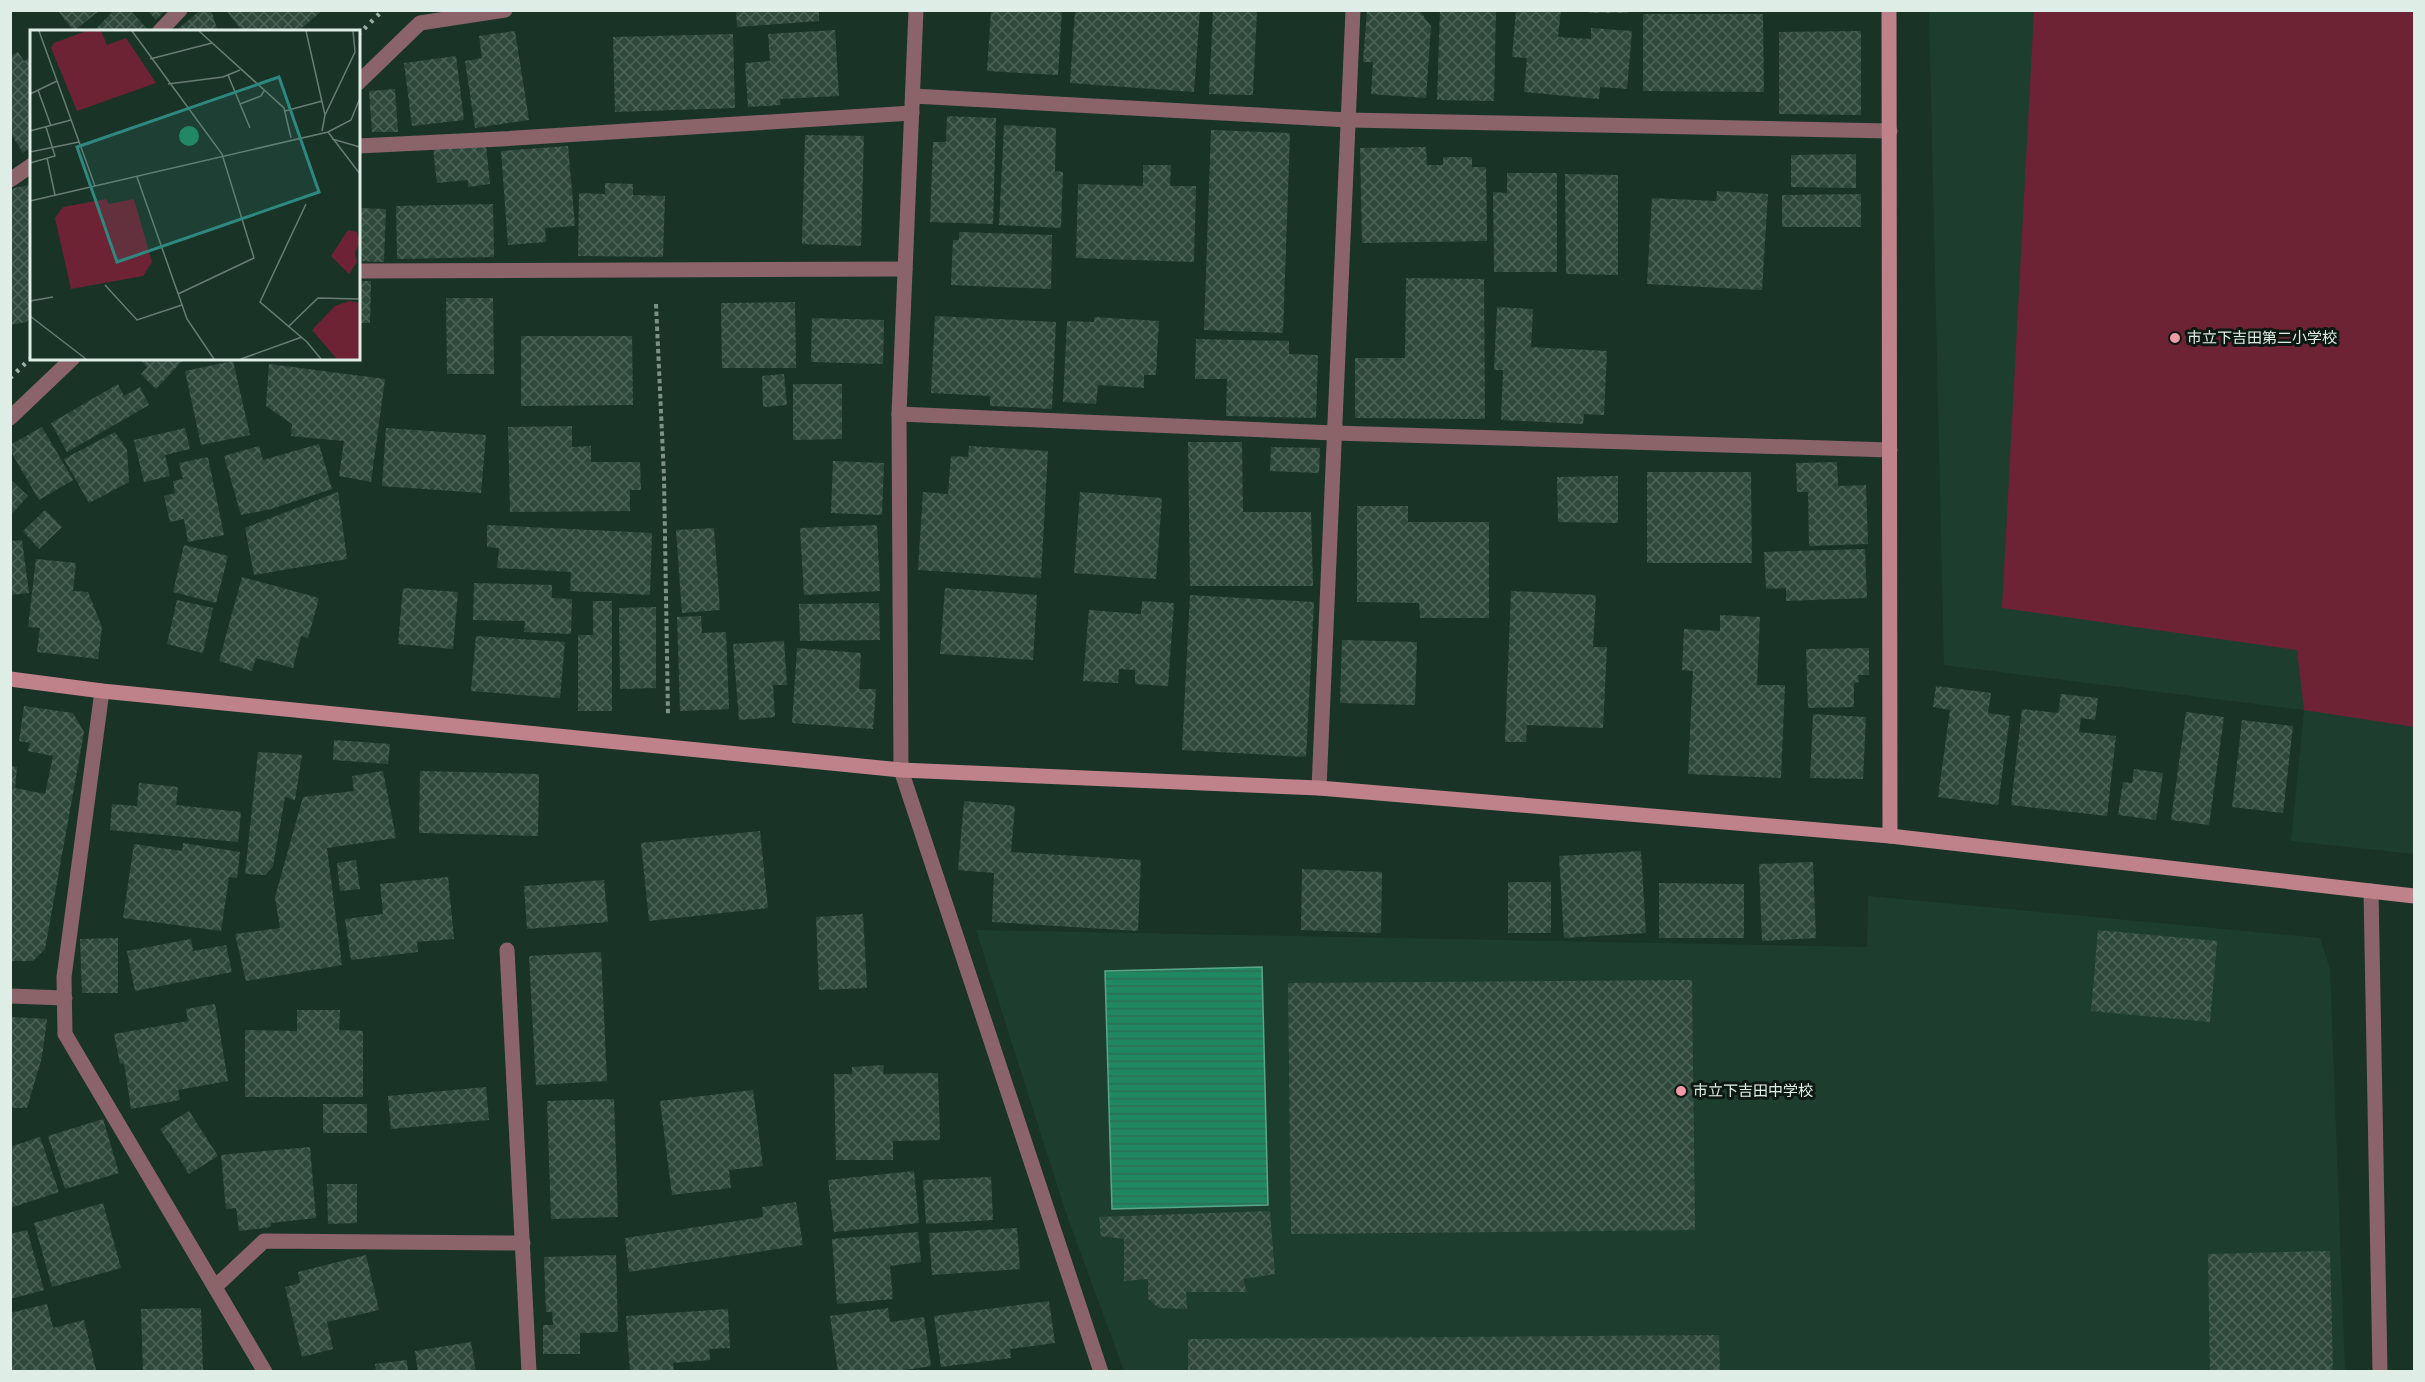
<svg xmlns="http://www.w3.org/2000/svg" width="2425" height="1382" viewBox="0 0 2425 1382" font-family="'PT Serif','Noto Sans JP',serif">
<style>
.built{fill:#1d3e2f}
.green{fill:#6d2333}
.water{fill:url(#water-rules);stroke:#59a689;stroke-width:1.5}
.building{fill:url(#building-cross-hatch)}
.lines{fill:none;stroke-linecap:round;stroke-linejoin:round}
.path{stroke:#7d9187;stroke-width:4;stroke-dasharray:4.5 3;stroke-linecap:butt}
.lane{stroke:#8a6469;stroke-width:15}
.street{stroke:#8a6469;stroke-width:15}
.secondary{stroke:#bf828a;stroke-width:15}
.rail{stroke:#9dafa6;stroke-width:4.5;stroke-dasharray:3 6;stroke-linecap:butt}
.poi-dot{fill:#f39aa7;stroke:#0d1813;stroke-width:2}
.labels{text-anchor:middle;stroke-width:6;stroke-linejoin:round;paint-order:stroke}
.poi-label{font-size:15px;fill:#deede5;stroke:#0d1813;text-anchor:start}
.inset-road{fill:none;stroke:#687d73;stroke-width:1.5}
.view{fill:#2e8880;fill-opacity:0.15;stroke:#2e8880;stroke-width:3}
.inset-edge{fill:none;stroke:#deede5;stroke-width:3}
</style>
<defs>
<pattern id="water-rules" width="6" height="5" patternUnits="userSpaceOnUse" patternTransform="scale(1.5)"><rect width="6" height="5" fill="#208861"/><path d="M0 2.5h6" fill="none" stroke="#2e6e56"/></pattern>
<pattern id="building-cross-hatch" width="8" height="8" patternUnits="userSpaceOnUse" patternTransform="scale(1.5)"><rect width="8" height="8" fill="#2f483c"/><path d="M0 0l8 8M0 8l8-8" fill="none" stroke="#4d6358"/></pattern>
</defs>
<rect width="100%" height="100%" fill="#1a3327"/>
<g class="built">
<path d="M 1929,11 L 2414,11 L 2414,854 L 2291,841 L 2304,710 L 1944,665 Z"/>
<path d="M 1868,896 L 2320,938 L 2330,969 L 2345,1371 L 1124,1371 L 1066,1213 L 976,930 L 1867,947 Z"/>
</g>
<path class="green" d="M 2034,11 L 2414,11 L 2414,727 L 2304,710 L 2297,650 L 2002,608 Z"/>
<path class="water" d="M 1262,967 L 1268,1205 L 1112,1209 L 1105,971 Z"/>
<g class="building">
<path d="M 57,10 L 100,10 L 74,31 Z"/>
<path d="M 114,10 L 130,10 L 150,32 L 93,32 Z"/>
<path d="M 147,10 L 166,10 L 156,20 Z"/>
<path d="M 201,10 L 211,10 L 218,32 L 174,32 Z"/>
<path d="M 226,10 L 323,10 L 297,32 L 243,32 Z"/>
<path d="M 736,10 L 819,10 L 819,21 L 737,27 Z"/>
<path d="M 991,10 L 1062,10 L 1058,75 L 987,71 Z"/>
<path d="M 1075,10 L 1200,10 L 1194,92 L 1070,83 Z"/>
<path d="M 1213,10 L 1257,10 L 1253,95 L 1209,94 Z"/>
<path d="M 1367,10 L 1419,10 L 1431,26 L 1426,98 L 1371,94 L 1373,62 L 1363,62 Z"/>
<path d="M 1440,10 L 1496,10 L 1494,101 L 1437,100 Z"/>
<path d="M 1516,10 L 1561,10 L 1558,37 L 1591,39 L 1591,28 L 1632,31 L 1627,89 L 1600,87 L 1599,99 L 1524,92 L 1527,58 L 1512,57 Z"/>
<rect x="1589" y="10" width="39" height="3"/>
<path d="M 1643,14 L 1763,14 L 1764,92 L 1643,91 Z"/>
<path d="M 835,30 L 839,96 L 780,99 L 781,105 L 748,107 L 745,63 L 770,61 L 768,34 Z"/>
<path d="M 515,31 L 529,120 L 475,128 L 465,61 L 482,58 L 479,36 Z"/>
<path d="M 1861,31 L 1861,115 L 1779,114 L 1779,32 Z"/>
<path d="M 733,34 L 735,108 L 615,112 L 613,37 Z"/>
<path d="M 18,52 L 24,61 L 32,56 L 32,147 L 23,153 L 10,132 L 10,56 Z"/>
<path d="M 456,56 L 464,120 L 412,126 L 404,63 Z"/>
<path d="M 395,89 L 398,132 L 372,132 L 369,91 Z"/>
<path d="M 947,116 L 996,118 L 993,224 L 930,222 L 933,142 L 946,142 Z"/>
<path d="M 1004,125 L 1056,128 L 1055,171 L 1063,172 L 1061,228 L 999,225 Z"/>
<path d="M 1211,130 L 1290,133 L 1283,333 L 1204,330 Z"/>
<path d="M 805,135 L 864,136 L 861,246 L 802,244 Z"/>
<path d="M 486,145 L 490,184 L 468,187 L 468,180 L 437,183 L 433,149 Z"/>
<path d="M 568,146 L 575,226 L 545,228 L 546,242 L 508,245 L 501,151 Z"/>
<path d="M 1426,147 L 1427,165 L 1443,165 L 1443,157 L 1472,157 L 1472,167 L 1486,167 L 1487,241 L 1362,243 L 1360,148 Z"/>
<path d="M 1856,154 L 1856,188 L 1791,187 L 1791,155 Z"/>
<path d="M 1143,165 L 1171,165 L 1170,186 L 1196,186 L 1194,262 L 1076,258 L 1078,184 L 1143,186 Z"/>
<path d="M 1507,173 L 1557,173 L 1557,272 L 1494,272 L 1493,192 L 1507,193 Z"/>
<path d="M 1565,174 L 1618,175 L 1618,275 L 1566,274 Z"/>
<path d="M 605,183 L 633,184 L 633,195 L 665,196 L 663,257 L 578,256 L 579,193 L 605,194 Z"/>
<path d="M 32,184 L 32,316 L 26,322 L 10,325 L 10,189 Z"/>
<path d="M 1717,191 L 1768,194 L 1762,290 L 1647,284 L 1652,198 L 1716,201 Z"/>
<path d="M 1861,194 L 1861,227 L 1782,227 L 1782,195 Z"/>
<path d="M 493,204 L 494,257 L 397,259 L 396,206 Z"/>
<path d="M 358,208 L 386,209 L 384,262 L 358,261 Z"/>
<path d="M 959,232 L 1052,235 L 1051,289 L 951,285 L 953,240 L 959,240 Z"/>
<path d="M 1406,278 L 1484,279 L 1485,419 L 1355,418 L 1355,358 L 1405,358 Z"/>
<path d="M 358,281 L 371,281 L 370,323 L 360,323 L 361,336 L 358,336 Z"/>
<path d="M 446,298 L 493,298 L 494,374 L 447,374 Z"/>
<path d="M 795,302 L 796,368 L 722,368 L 721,303 Z"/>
<path d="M 1497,307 L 1533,309 L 1531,347 L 1607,351 L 1604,415 L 1584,414 L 1583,424 L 1501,420 L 1503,370 L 1494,370 Z"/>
<path d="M 935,316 L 1056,322 L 1052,409 L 990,406 L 990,396 L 931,393 Z"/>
<path d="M 1094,317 L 1159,321 L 1156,375 L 1144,375 L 1144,388 L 1098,385 L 1096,404 L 1063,402 L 1067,321 L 1094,322 Z"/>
<path d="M 812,318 L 884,320 L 883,364 L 811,362 Z"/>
<path d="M 521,336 L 632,336 L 633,405 L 521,406 Z"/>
<path d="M 1196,339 L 1289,341 L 1289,354 L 1318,355 L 1316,418 L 1226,416 L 1227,379 L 1195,379 Z"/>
<path d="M 139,358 L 185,358 L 156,389 L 141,374 L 147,367 Z"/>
<path d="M 233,361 L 250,435 L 201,445 L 185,371 Z"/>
<path d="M 269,364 L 385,379 L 371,482 L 339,476 L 344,441 L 291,436 L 292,424 L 266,406 Z"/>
<path d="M 784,374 L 787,405 L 763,407 L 762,376 Z"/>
<path d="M 118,384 L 124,396 L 140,387 L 149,405 L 67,452 L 51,423 Z"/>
<path d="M 793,384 L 842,384 L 842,439 L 793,440 Z"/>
<path d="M 572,426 L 572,447 L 591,446 L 591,462 L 640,462 L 641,490 L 630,490 L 630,511 L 510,512 L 508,427 Z"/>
<path d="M 42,427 L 73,480 L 39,500 L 10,450 L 10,445 Z"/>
<path d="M 185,428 L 190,449 L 165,455 L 170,476 L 144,482 L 134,440 Z"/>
<path d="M 386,428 L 486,435 L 481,493 L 382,486 Z"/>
<path d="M 115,432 L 127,450 L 129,482 L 89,503 L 64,459 Z"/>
<path d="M 1188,442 L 1242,442 L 1243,512 L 1311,512 L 1313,586 L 1190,586 Z"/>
<path d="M 319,444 L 332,489 L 271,509 L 241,515 L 224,456 L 259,446 L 263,460 Z"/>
<path d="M 969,446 L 1048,451 L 1041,578 L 918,570 L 923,492 L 948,494 L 951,456 L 968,457 Z"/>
<path d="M 1271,447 L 1320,448 L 1319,473 L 1270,471 Z"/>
<path d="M 208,457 L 224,535 L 188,542 L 184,519 L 170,522 L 164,496 L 175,493 L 173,481 L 183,479 L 179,463 Z"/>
<path d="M 833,461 L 884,463 L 882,515 L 831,513 Z"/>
<path d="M 1837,462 L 1838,486 L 1866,485 L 1868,544 L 1809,546 L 1808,492 L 1797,492 L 1796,463 Z"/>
<path d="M 1647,472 L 1751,472 L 1752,563 L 1647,563 Z"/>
<path d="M 1618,476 L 1618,523 L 1558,522 L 1557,477 Z"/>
<path d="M 10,479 L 28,496 L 10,516 Z"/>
<path d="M 338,492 L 347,559 L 254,575 L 245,528 Z"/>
<path d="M 1080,492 L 1162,498 L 1156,579 L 1074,573 Z"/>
<path d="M 1357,506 L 1408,506 L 1408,522 L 1489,522 L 1489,618 L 1420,618 L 1419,603 L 1357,602 Z"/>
<path d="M 45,510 L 62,527 L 39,549 L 23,531 Z"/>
<path d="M 487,525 L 652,533 L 650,595 L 570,591 L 571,572 L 497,568 L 499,548 L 487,547 Z"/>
<path d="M 877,525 L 880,591 L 804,595 L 800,528 Z"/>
<path d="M 714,528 L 720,610 L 682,613 L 676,530 Z"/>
<path d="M 22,540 L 29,593 L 10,595 L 10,541 Z"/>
<path d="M 184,545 L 228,556 L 216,603 L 173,592 Z"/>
<path d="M 1865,549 L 1867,598 L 1786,601 L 1786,588 L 1766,589 L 1764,552 Z"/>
<path d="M 36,559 L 76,563 L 73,591 L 88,592 L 102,627 L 98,659 L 37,652 L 40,628 L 28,627 Z"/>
<path d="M 242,577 L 319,598 L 308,638 L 301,636 L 293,668 L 256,658 L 252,671 L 219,661 Z"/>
<path d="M 474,583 L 552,585 L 552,598 L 572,599 L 571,634 L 524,632 L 525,621 L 473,620 Z"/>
<path d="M 403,588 L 458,592 L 453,649 L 398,644 Z"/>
<path d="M 945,588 L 1037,595 L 1033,660 L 940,654 Z"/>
<path d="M 1511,591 L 1596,595 L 1593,647 L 1607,647 L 1603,728 L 1527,725 L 1526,742 L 1505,742 Z"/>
<path d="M 1190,595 L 1314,602 L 1306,757 L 1182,750 Z"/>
<path d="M 177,600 L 213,608 L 203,653 L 167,644 Z"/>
<path d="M 593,601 L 612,601 L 612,711 L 578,711 L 578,635 L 593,635 Z"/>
<path d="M 1142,601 L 1174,603 L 1168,686 L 1135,684 L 1135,670 L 1119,669 L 1118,683 L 1083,681 L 1089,610 L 1141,614 Z"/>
<path d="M 879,603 L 880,640 L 800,641 L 799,604 Z"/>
<path d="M 656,607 L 656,688 L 620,689 L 619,608 Z"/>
<path d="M 1720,615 L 1760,617 L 1757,685 L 1785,685 L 1781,778 L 1688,774 L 1693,671 L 1682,670 L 1684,629 L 1720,631 Z"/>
<path d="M 701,616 L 702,633 L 726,632 L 729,709 L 680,711 L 677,617 Z"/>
<path d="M 476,636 L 565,642 L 560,698 L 471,691 Z"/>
<path d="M 1342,640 L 1417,642 L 1415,705 L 1340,703 Z"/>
<path d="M 784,641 L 787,685 L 773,685 L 775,717 L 739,720 L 733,644 Z"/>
<path d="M 797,648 L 861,653 L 859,689 L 876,689 L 873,729 L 792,723 Z"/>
<path d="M 1869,648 L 1869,675 L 1858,675 L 1859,682 L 1854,683 L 1854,707 L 1808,708 L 1806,649 Z"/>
<path d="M 1936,686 L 1991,693 L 1988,713 L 2010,716 L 1998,805 L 1938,797 L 1950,710 L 1933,707 Z"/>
<path d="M 2061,694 L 2098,698 L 2095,720 L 2081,718 L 2079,732 L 2116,736 L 2107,816 L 2011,805 L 2022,709 L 2058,713 Z"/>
<path d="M 24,706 L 73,713 L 84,732 L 45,949 L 33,961 L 10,961 L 10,766 L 17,767 L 15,788 L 45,794 L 53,756 L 28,751 L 30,743 L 19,741 Z"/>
<path d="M 2186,712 L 2224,717 L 2209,825 L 2171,820 Z"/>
<path d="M 1813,714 L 1866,717 L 1863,779 L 1810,778 Z"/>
<path d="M 2242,720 L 2293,726 L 2283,813 L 2232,807 Z"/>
<path d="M 334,740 L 390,744 L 388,764 L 333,760 Z"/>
<path d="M 258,752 L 302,755 L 295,800 L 285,797 L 273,866 L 265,875 L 245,874 Z"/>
<path d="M 2134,769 L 2163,773 L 2156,820 L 2118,815 L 2123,782 L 2132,783 Z"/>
<path d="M 383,771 L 396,838 L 327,848 L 342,965 L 246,981 L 235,934 L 280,928 L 275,897 L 303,797 L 354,791 L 352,776 Z"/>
<path d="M 420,771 L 539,774 L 538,836 L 419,833 Z"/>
<path d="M 139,783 L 178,787 L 176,805 L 241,812 L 238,842 L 110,830 L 112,804 L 137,806 Z"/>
<path d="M 964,801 L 1015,806 L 1011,852 L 1141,860 L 1138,931 L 992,922 L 994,873 L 958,870 Z"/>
<path d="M 760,831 L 768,908 L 649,921 L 641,843 Z"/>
<path d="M 183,843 L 240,852 L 237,878 L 229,877 L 221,931 L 123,918 L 134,844 L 182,851 Z"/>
<path d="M 1641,851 L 1646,933 L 1564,938 L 1559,856 Z"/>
<path d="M 356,860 L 360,889 L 340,891 L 337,863 Z"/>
<path d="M 1813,862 L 1816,938 L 1762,941 L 1759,864 Z"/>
<path d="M 1302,869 L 1382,872 L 1381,933 L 1301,930 Z"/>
<path d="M 448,877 L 454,939 L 417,942 L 418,952 L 351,960 L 345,919 L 383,914 L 380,884 Z"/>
<path d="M 604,880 L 608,922 L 527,929 L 524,886 Z"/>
<rect x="1508" y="882" width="43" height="51"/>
<path d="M 1659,883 L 1744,884 L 1744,938 L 1659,938 Z"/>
<path d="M 863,914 L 867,988 L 819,990 L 816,917 Z"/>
<path d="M 2098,930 L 2217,941 L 2210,1022 L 2091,1011 Z"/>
<path d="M 118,938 L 118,993 L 82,993 L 80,939 Z"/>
<path d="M 191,939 L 193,951 L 226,945 L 232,972 L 135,991 L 127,951 Z"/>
<path d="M 601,952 L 607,1081 L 536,1085 L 529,956 Z"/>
<path d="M 1692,980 L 1695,1230 L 1291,1234 L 1288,983 Z"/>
<path d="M 215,1004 L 228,1081 L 178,1090 L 180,1100 L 131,1109 L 124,1063 L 120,1064 L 114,1034 L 188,1021 L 186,1009 Z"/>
<path d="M 297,1010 L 340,1010 L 339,1030 L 363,1031 L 363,1097 L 245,1097 L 245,1030 L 297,1031 Z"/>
<path d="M 10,1017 L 47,1019 L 42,1057 L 27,1108 L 10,1108 Z"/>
<path d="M 884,1065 L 883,1074 L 938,1073 L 940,1140 L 893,1141 L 893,1160 L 836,1160 L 834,1074 L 852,1074 L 852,1067 Z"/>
<path d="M 486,1087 L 489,1120 L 391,1129 L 388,1096 Z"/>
<path d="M 753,1090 L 763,1166 L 729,1170 L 731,1188 L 672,1195 L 660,1101 Z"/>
<path d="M 614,1099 L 618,1217 L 551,1219 L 547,1101 Z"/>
<rect x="323" y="1104" width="44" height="29"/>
<path d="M 189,1111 L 218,1156 L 189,1174 L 160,1129 Z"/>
<path d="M 103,1119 L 119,1173 L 65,1189 L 48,1136 Z"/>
<path d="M 40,1137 L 59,1192 L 10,1208 L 10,1147 Z"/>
<path d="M 310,1147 L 316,1218 L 271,1223 L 271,1227 L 239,1231 L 236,1208 L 226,1209 L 221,1155 Z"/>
<path d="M 914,1171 L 919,1223 L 834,1232 L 828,1180 Z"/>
<path d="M 991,1177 L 993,1220 L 926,1224 L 923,1180 Z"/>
<path d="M 327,1184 L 357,1184 L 357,1223 L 328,1224 Z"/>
<path d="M 796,1202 L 803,1245 L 629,1272 L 625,1238 L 763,1217 L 762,1207 Z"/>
<path d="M 103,1203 L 121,1268 L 52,1287 L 34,1223 Z"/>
<path d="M 1270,1211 L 1275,1274 L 1243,1279 L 1247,1292 L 1186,1292 L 1187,1309 L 1159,1308 L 1148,1299 L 1148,1279 L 1124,1281 L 1124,1239 L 1101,1236 L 1099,1217 Z"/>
<path d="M 1017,1228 L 1020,1269 L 932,1275 L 929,1233 Z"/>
<path d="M 27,1230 L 44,1290 L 10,1299 L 10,1234 Z"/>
<path d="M 918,1232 L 921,1262 L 890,1266 L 893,1299 L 837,1304 L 832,1239 Z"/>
<path d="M 2330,1251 L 2333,1372 L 2210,1372 L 2208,1254 Z"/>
<path d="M 366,1255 L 379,1310 L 327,1322 L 333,1349 L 302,1357 L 285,1287 L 300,1283 L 298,1272 Z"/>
<path d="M 616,1255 L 618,1332 L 580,1333 L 580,1354 L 543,1354 L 543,1325 L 553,1325 L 552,1312 L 546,1312 L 544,1257 Z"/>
<path d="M 1049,1301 L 1055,1343 L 1010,1349 L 1011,1358 L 941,1367 L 934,1316 Z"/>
<path d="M 47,1304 L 53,1328 L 84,1320 L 96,1370 L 10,1372 L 10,1313 Z"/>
<path d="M 201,1308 L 203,1372 L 143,1372 L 141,1309 Z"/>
<path d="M 888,1308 L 890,1322 L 924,1317 L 931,1366 L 893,1372 L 838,1372 L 830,1316 Z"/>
<path d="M 728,1309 L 730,1348 L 709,1349 L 710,1360 L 673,1363 L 674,1372 L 630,1372 L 626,1316 Z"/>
<path d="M 1719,1335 L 1720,1372 L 1188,1372 L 1188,1339 Z"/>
<path d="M 471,1342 L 476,1372 L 418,1372 L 415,1351 Z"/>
<path d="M 407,1360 L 408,1372 L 376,1372 L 375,1364 Z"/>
</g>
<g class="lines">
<path class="path" d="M 656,304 L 664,477 L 668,714"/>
<g class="lane">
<path d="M 159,32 L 180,10"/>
<path d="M 358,83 L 420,23 L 505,10"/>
<path d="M 913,96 L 1348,120 L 1890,131"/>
<path d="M 358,146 L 501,139 L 912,113"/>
<path d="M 10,180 L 32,165"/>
<path d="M 358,271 L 905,269"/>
<path d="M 899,414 L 1334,433 L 1890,450"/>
<path d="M 10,418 L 73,358"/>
<path d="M 1319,788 L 1353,10"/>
</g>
<g class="street">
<path d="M 916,10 L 899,414 L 901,770 L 1101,1372"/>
<path d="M 102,691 L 64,977 L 65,1034 L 265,1372"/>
<path d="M 2371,891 L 2380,1372"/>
<path d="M 507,950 L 529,1372"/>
<path d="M 10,996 L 65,998"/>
<path d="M 215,1287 L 264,1241 L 523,1243"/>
</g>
<g class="secondary">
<path d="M 1889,10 L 1890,836"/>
<path d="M 10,679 L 102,691 L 901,770 L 1319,788 L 1890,836 L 2414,896"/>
</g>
<g class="rail">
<path d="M 358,35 L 383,10"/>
<path d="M 10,378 L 32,357"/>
</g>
</g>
<g class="poi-dot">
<circle cx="2175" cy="338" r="6"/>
<circle cx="1681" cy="1091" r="6"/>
</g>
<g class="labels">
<g class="poi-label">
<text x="2187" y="343">市立下吉田第二小学校</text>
<text x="1693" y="1096">市立下吉田中学校</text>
</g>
</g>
<g transform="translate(30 30)">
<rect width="330" height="330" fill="#1a3327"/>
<path d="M 56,1 L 71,1 L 77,15 L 96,8 L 126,53 L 47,81 L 21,18 L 24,13 ZM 76,169 L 79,174 L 104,169 L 122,232 L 113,246 L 41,259 L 25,188 L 33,177 Z" fill="#6d2333"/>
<path d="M 318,200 L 327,202 L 330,212 L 325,223 L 327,232 L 319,244 L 301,226 Z" fill="#6d2333"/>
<path d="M 319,271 L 330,273 L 330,329 L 307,329 L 282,300 L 305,276 Z" fill="#6d2333"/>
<path d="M149 106a10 10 0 1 1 20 0a10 10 0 1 1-20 0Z" fill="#208861"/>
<path class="inset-road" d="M 9,1 L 65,156M 102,1 L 192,124 L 224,228 L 148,264M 169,1 L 254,78 L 261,108M 276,1 L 295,85M 120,29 L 182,13M 198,45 L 220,98M 138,54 L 193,47 L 210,40M 8,60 L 21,96M 0,64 L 27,51M 210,74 L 231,66 L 234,61M 255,81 L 292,71M 0,101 L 41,90M 292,101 L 295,85 L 325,22 L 323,1M 298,102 L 330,144M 302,109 L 330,117M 0,122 L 49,112M 17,128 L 25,165M 0,133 L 25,126 L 16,97M 107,147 L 157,289 L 184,329M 0,171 L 298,102 L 321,90 L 330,68M 276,174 L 230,272 L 277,312 L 291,329M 75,255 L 107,290 L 152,275M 0,271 L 23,267M 0,286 L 56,329M 259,296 L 288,268 L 330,269M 211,329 L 272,307"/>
<path class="view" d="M 249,47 L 289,162 L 87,232 L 47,117 Z"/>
<rect width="330" height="330" class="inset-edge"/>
</g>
<rect width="2425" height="1382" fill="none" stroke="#deede5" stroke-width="24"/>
</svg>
